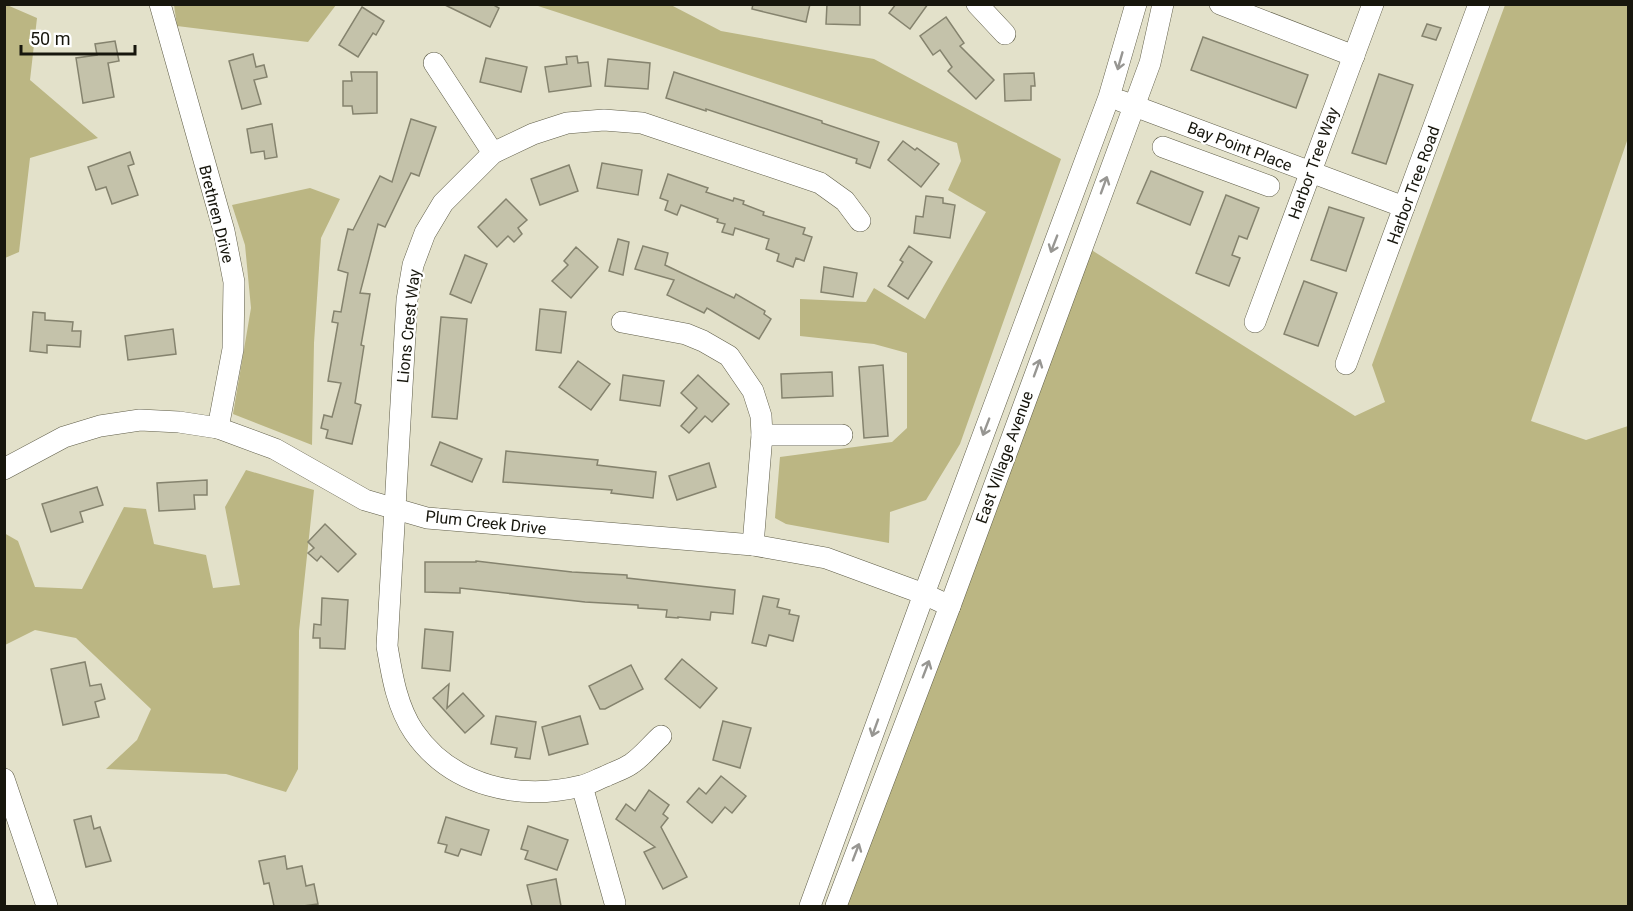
<svg xmlns="http://www.w3.org/2000/svg" width="1633" height="911" viewBox="0 0 1633 911" font-family="Roboto,sans-serif">
<style>
.green{fill:#bbb683}
.building{fill:#c4c2aa;stroke:#85836e;stroke-width:1.5}
.lines{fill:none;stroke-linecap:round;stroke-linejoin:round}
.minor-casing{stroke:#5f5d48;stroke-width:22}
.minor{stroke:#fff;stroke-width:21}
.oneway{stroke:#979692}
.labels{text-anchor:middle;stroke-width:4.5;stroke-linejoin:round;paint-order:stroke}
.street-label{font-size:16px;fill:#17160d;stroke:#fff}
</style>
<rect width="100%" height="100%" fill="#e3e1ca"/>
<g class="green">
<path d="M 7,5 L 37,18 L 30,80 L 98,138 L 30,158 L 19,252 L 5,258 L 4,5 Z"/>
<path d="M 174,5 L 336,5 L 308,42 L 177,26 Z"/>
<path d="M 535,5 L 671,5 L 721,31 L 874,59 L 1061,159 L 960,444 L 926,500 L 890,512 L 889,543 L 786,524 L 775,518 L 780,457 L 892,442 L 907,428 L 907,353 L 874,344 L 800,336 L 800,299 L 866,302 L 874,288 L 925,319 L 986,212 L 948,190 L 961,161 L 957,143 Z"/>
<path d="M 1505,5 L 1628,5 L 1628,138 L 1531,421 L 1586,440 L 1628,426 L 1628,906 L 836,906 L 1082,244 L 1355,416 L 1385,402 L 1372,365 Z"/>
<path d="M 310,188 L 340,199 L 321,238 L 314,343 L 312,445 L 233,414 L 251,308 L 245,245 L 232,205 Z"/>
<path d="M 246,470 L 314,490 L 299,631 L 298,769 L 286,792 L 226,774 L 106,769 L 137,740 L 151,709 L 76,638 L 35,630 L 5,645 L 4,533 L 18,541 L 35,587 L 82,589 L 124,507 L 146,509 L 154,544 L 206,555 L 213,588 L 240,585 L 225,507 Z"/>
</g>
<g class="building">
<path d="M 443,4 L 492,4 L 499,8 L 490,27 Z"/>
<path d="M 753,4 L 810,4 L 806,22 L 752,9 Z"/>
<path d="M 827,4 L 860,4 L 860,25 L 826,24 Z"/>
<path d="M 896,4 L 928,4 L 910,29 L 889,13 Z"/>
<path d="M 362,7 L 384,21 L 376,35 L 373,33 L 358,57 L 339,45 Z"/>
<path d="M 946,17 L 964,43 L 960,46 L 994,80 L 976,99 L 948,71 L 952,67 L 940,50 L 933,55 L 920,36 Z"/>
<path d="M 1427,24 L 1441,28 L 1436,40 L 1422,36 Z"/>
<path d="M 1203,37 L 1308,75 L 1296,108 L 1191,70 Z"/>
<path d="M 115,41 L 119,61 L 108,63 L 114,97 L 83,103 L 76,58 L 97,55 L 95,44 Z"/>
<path d="M 253,54 L 256,67 L 264,65 L 267,77 L 254,80 L 261,104 L 242,109 L 229,61 Z"/>
<path d="M 577,56 L 578,63 L 588,62 L 591,86 L 549,92 L 545,67 L 567,64 L 566,57 Z"/>
<path d="M 486,58 L 527,67 L 521,92 L 480,82 Z"/>
<path d="M 608,59 L 650,63 L 648,89 L 605,86 Z"/>
<path d="M 351,72 L 377,72 L 377,113 L 353,114 L 352,106 L 343,106 L 343,81 L 352,81 Z"/>
<path d="M 674,72 L 822,121 L 822,123 L 879,142 L 870,168 L 856,163 L 857,159 L 706,109 L 706,111 L 666,98 Z"/>
<path d="M 1034,73 L 1035,86 L 1031,86 L 1031,100 L 1005,101 L 1004,74 Z"/>
<path d="M 1379,74 L 1413,85 L 1386,164 L 1352,153 Z"/>
<path d="M 411,119 L 436,127 L 419,176 L 411,173 L 385,227 L 378,224 L 360,293 L 370,294 L 361,345 L 364,346 L 355,403 L 361,405 L 352,444 L 326,438 L 328,430 L 321,428 L 324,415 L 332,417 L 341,383 L 328,381 L 338,323 L 332,322 L 334,311 L 341,312 L 348,273 L 338,270 L 348,229 L 353,230 L 380,176 L 392,182 Z"/>
<path d="M 272,124 L 277,157 L 265,159 L 264,151 L 251,153 L 247,129 Z"/>
<path d="M 903,141 L 915,150 L 917,148 L 939,164 L 921,187 L 888,160 Z"/>
<path d="M 130,152 L 134,164 L 128,166 L 138,195 L 112,204 L 106,187 L 96,190 L 88,167 Z"/>
<path d="M 602,163 L 642,170 L 638,195 L 597,188 Z"/>
<path d="M 569,165 L 578,191 L 540,205 L 531,179 Z"/>
<path d="M 1151,171 L 1203,192 L 1190,225 L 1137,203 Z"/>
<path d="M 668,174 L 708,188 L 706,192 L 733,201 L 734,198 L 744,201 L 743,204 L 764,212 L 763,215 L 805,228 L 803,234 L 812,237 L 804,261 L 796,258 L 793,267 L 777,261 L 779,254 L 766,249 L 769,239 L 735,228 L 733,235 L 722,232 L 725,224 L 717,222 L 718,219 L 681,205 L 677,215 L 665,210 L 668,201 L 660,198 Z"/>
<path d="M 1226,195 L 1259,208 L 1247,239 L 1239,236 L 1232,255 L 1240,258 L 1229,286 L 1196,273 Z"/>
<path d="M 926,196 L 943,198 L 943,203 L 955,205 L 950,238 L 914,233 L 916,216 L 923,217 Z"/>
<path d="M 506,199 L 527,220 L 518,228 L 522,234 L 514,242 L 508,236 L 497,247 L 478,227 Z"/>
<path d="M 1329,207 L 1364,218 L 1346,271 L 1311,260 Z"/>
<path d="M 618,239 L 629,242 L 623,275 L 609,271 Z"/>
<path d="M 643,246 L 668,253 L 665,265 L 734,298 L 736,294 L 765,311 L 764,314 L 771,319 L 759,339 L 707,308 L 704,313 L 667,295 L 674,280 L 635,269 Z"/>
<path d="M 909,246 L 932,262 L 908,299 L 888,286 L 903,262 L 900,260 Z"/>
<path d="M 576,247 L 598,267 L 571,298 L 552,281 L 568,265 L 564,261 Z"/>
<path d="M 465,255 L 487,264 L 471,303 L 450,294 Z"/>
<path d="M 824,267 L 857,273 L 853,297 L 821,292 Z"/>
<path d="M 1304,281 L 1337,293 L 1318,346 L 1284,334 Z"/>
<path d="M 540,309 L 566,312 L 561,353 L 536,350 Z"/>
<path d="M 33,312 L 45,313 L 45,320 L 73,322 L 72,331 L 81,331 L 80,347 L 47,345 L 47,353 L 30,351 Z"/>
<path d="M 441,317 L 467,319 L 457,419 L 432,417 Z"/>
<path d="M 173,329 L 176,354 L 128,360 L 125,336 Z"/>
<path d="M 578,361 L 610,384 L 591,410 L 559,387 Z"/>
<path d="M 883,365 L 888,436 L 864,438 L 859,367 Z"/>
<path d="M 832,372 L 833,396 L 782,398 L 781,374 Z"/>
<path d="M 623,375 L 664,381 L 660,406 L 620,400 Z"/>
<path d="M 698,375 L 729,404 L 712,422 L 705,416 L 689,433 L 681,426 L 697,408 L 681,393 Z"/>
<path d="M 440,442 L 482,459 L 472,482 L 431,465 Z"/>
<path d="M 506,451 L 598,460 L 597,465 L 656,472 L 653,498 L 611,493 L 612,490 L 503,482 Z"/>
<path d="M 709,463 L 716,487 L 677,500 L 669,476 Z"/>
<path d="M 207,480 L 207,495 L 194,495 L 195,509 L 159,511 L 157,483 Z"/>
<path d="M 97,487 L 103,505 L 80,512 L 83,522 L 51,532 L 42,504 Z"/>
<path d="M 325,524 L 356,554 L 338,572 L 321,556 L 317,561 L 308,553 L 314,548 L 308,542 Z"/>
<path d="M 476,561 L 572,572 L 627,575 L 627,578 L 735,590 L 733,614 L 711,612 L 710,620 L 678,617 L 678,618 L 666,617 L 667,610 L 638,608 L 638,605 L 585,602 L 460,588 L 460,593 L 425,592 L 425,562 L 476,562 Z"/>
<path d="M 763,596 L 779,599 L 777,607 L 790,610 L 789,614 L 799,616 L 793,641 L 769,635 L 766,646 L 752,643 Z"/>
<path d="M 322,598 L 348,600 L 345,649 L 320,648 L 320,638 L 313,638 L 314,624 L 321,625 Z"/>
<path d="M 425,629 L 453,632 L 450,671 L 422,668 Z"/>
<path d="M 682,659 L 717,688 L 700,708 L 665,679 Z"/>
<path d="M 85,662 L 90,686 L 101,684 L 105,699 L 95,702 L 99,717 L 63,725 L 51,669 Z"/>
<path d="M 631,665 L 643,689 L 605,709 L 600,709 L 589,686 Z"/>
<path d="M 449,684 L 447,708 L 463,693 L 484,716 L 465,733 L 433,698 Z"/>
<path d="M 496,716 L 536,722 L 530,759 L 515,757 L 517,748 L 491,744 Z"/>
<path d="M 580,716 L 588,744 L 549,755 L 542,727 Z"/>
<path d="M 723,721 L 751,728 L 740,768 L 713,760 Z"/>
<path d="M 721,776 L 746,796 L 732,813 L 725,807 L 712,823 L 687,802 L 699,788 L 706,794 Z"/>
<path d="M 649,790 L 669,805 L 663,814 L 668,818 L 661,827 L 687,877 L 663,889 L 644,852 L 655,847 L 616,819 L 626,804 L 635,811 Z"/>
<path d="M 91,816 L 94,829 L 100,827 L 111,861 L 86,867 L 74,820 Z"/>
<path d="M 446,817 L 489,830 L 481,855 L 461,849 L 458,856 L 445,852 L 447,845 L 438,843 Z"/>
<path d="M 528,826 L 568,840 L 557,870 L 525,859 L 528,851 L 521,849 Z"/>
<path d="M 285,856 L 287,869 L 302,866 L 306,886 L 314,884 L 318,904 L 303,906 L 274,906 L 269,883 L 264,884 L 259,861 Z"/>
<path d="M 556,879 L 561,906 L 532,906 L 527,885 Z"/>
</g>
<g class="lines">
<defs>
<g id="minor">
<path d="M 160,4 L 224,231 L 234,282 L 233,349 L 218,428"/>
<path d="M 977,4 L 1005,34"/>
<path d="M 1220,4 L 1354,56"/>
<path d="M 434,63 L 493,153"/>
<path d="M 1121,101 L 1404,207"/>
<path d="M 1163,147 L 1269,186"/>
<path d="M 622,322 L 686,334 L 703,341 L 729,356 L 753,391 L 761,416 L 762,435 L 753,545"/>
<path d="M 1255,322 L 1373,4"/>
<path d="M 1346,364 L 1479,4"/>
<path d="M 762,435 L 842,435"/>
<path d="M 4,469 L 64,437 L 100,426 L 140,420 L 179,422 L 218,428 L 275,449 L 365,500 L 427,518 L 753,545 L 826,558 L 924,594 L 950,606"/>
<path d="M 661,736 C 651,745 642,757 631,764 C 624,769 614,772 606,776 C 598,779 590,784 581,786 C 520,801 452,787 414,732 C 397,707 392,676 387,646 L 407,300 L 413,265 L 425,233 L 443,203 L 493,153 L 533,134 L 567,123 L 604,120 L 642,123 L 820,183 L 845,201 L 860,221"/>
<path d="M 4,779 L 47,906"/>
<path d="M 582,786 L 615,903"/>
<path d="M 810,906 L 924,594 L 1109,97 L 1136,4"/>
<path d="M 836,906 L 950,606 L 1150,63 L 1163,4"/>
</g>
</defs>
<use href="#minor" class="minor-casing"/>
<use href="#minor" class="minor"/>
</g>
<defs><path id="oneway-shaft" d="M-6 0H5M1.5-3L5.5 0L1.5 3" fill="none" stroke-width="1.6" stroke-linecap="round" stroke-linejoin="round" transform="scale(1.5)"/></defs>
<g class="oneway">
<use href="#oneway-shaft" transform="translate(1120 61) rotate(106)"/>
<use href="#oneway-shaft" transform="translate(1104 185) rotate(-70)"/>
<use href="#oneway-shaft" transform="translate(1054 244) rotate(111)"/>
<use href="#oneway-shaft" transform="translate(1037 368) rotate(-70)"/>
<use href="#oneway-shaft" transform="translate(986 427) rotate(111)"/>
<use href="#oneway-shaft" transform="translate(926 669) rotate(-69)"/>
<use href="#oneway-shaft" transform="translate(875 728) rotate(110)"/>
<use href="#oneway-shaft" transform="translate(856 852) rotate(-69)"/>
</g>
<g class="labels">
<g class="street-label">
<text transform="translate(1240 146) rotate(21)" y="6">Bay Point Place</text>
<text transform="translate(1313 163) rotate(-70)" y="6">Harbor Tree Way</text>
<text transform="translate(1413 185) rotate(-70)" y="6">Harbor Tree Road</text>
<text transform="translate(217 214) rotate(76)" y="6">Brethren Drive</text>
<text transform="translate(408 326) rotate(-84)" y="6">Lions Crest Way</text>
<text transform="translate(1004 457) rotate(-70)" y="6">East Village Avenue</text>
<text transform="translate(486 522) rotate(6)" y="6">Plum Creek Drive</text>
</g>
</g>
<rect width="1633" height="911" fill="none" stroke="#17160d" stroke-width="12"/>
<path d="M21 45v9h114v-9" fill="none" stroke="#17160d" stroke-width="3"/>
<text x="30" y="45" font-size="18" fill="#17160d" stroke="#ffffff" stroke-width="4.5" paint-order="stroke">50 m</text>
</svg>
